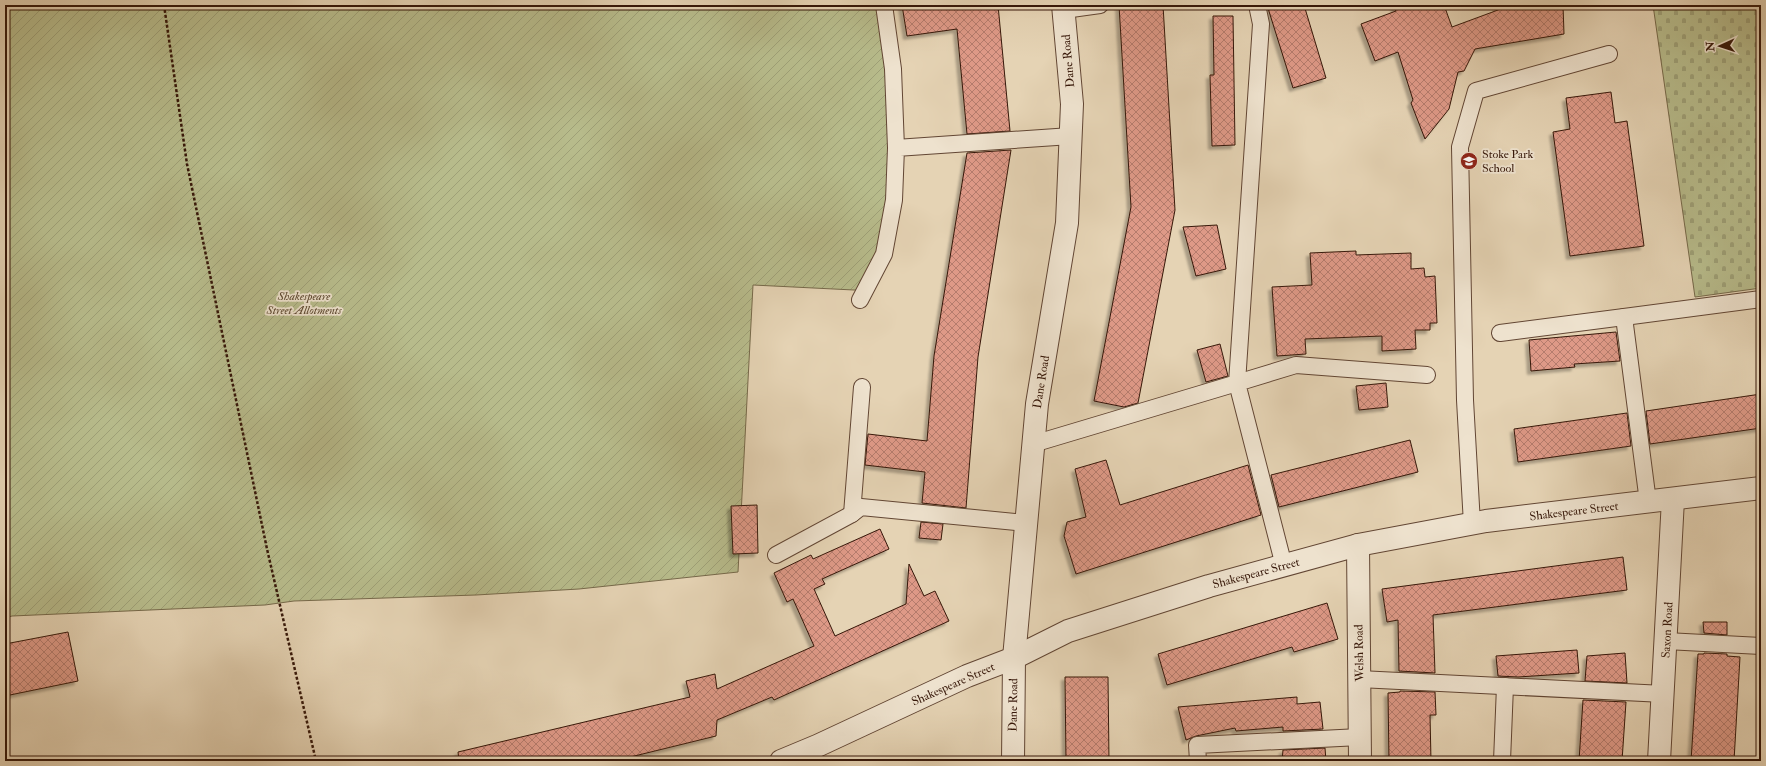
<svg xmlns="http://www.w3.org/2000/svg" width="1766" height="766" viewBox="0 0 1766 766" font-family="'IM FELL Double Pica',serif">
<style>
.cemetery{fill:url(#cemetery-stones);stroke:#76694a}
.garden{fill:url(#garden-furrows);stroke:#76694a}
.building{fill:url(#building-cross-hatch);stroke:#361709;filter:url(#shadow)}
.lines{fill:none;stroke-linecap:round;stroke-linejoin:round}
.service-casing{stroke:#624634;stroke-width:18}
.minor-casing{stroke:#624634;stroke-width:24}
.path{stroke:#361709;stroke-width:2.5;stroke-dasharray:3 2;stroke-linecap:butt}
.service{stroke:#eee2ce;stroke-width:16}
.minor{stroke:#eee2ce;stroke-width:22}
.labels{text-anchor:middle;stroke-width:3.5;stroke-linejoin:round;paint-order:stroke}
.street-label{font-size:12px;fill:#361709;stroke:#eee2ce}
.poi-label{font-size:12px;fill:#361709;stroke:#eee2ce;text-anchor:start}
.park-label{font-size:12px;font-style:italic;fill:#5d4830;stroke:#eee2ce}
</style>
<defs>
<pattern id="cemetery-stones" width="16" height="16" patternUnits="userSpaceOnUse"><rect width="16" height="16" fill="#b7bb8b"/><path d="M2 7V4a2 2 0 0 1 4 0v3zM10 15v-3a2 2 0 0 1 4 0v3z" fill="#9ea077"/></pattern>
<pattern id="garden-furrows" width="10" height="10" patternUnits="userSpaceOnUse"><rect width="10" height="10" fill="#b7bb8b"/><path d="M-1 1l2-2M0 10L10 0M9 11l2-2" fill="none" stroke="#9ea077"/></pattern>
<pattern id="building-cross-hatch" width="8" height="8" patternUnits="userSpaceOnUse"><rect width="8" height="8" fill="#de9987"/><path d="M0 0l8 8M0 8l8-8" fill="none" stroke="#b57c6d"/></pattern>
<filter id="shadow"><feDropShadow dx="-3.5" dy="3.5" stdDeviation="1" flood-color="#0004"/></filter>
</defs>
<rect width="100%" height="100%" fill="#e5d3b4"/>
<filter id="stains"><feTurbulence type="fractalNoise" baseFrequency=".005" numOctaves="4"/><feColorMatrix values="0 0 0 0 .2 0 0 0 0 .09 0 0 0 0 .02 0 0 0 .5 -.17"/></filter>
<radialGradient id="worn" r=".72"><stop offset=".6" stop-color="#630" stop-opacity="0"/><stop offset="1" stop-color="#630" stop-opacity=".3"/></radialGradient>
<path class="cemetery" d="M 1653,5 L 1761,5 L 1761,288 L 1695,297 Z"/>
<path class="garden" d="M 5,5 L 884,5 L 900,201 L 874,291 L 753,285 L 738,572 L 579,589 L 476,595 L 294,601 L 265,605 L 12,616 L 5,618 Z"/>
<g class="building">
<path d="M 902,5 L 998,5 L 1010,131 L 967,134 L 957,29 L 907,36 Z"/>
<path d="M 1119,5 L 1163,5 L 1175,210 L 1138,403 L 1124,407 L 1094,401 L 1131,207 Z"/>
<path d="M 1267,5 L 1304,5 L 1326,78 L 1293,88 Z"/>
<path d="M 1394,5 L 1444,5 L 1452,27 L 1498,10 L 1497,5 L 1563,5 L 1564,34 L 1475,49 L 1464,71 L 1458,72 L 1449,109 L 1425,139 L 1411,103 L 1413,100 L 1398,52 L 1375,61 L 1361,24 L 1396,11 Z"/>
<path d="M 1213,16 L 1233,16 L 1235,145 L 1212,146 L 1210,75 L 1214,75 Z"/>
<path d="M 1611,92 L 1615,123 L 1627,121 L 1644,246 L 1570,256 L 1553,132 L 1570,129 L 1566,98 Z"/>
<path d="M 1011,150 L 978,357 L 966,508 L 922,503 L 925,472 L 865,465 L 868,434 L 927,441 L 934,356 L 967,153 Z"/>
<path d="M 1217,225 L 1226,269 L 1196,276 L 1183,227 Z"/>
<path d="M 1356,251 L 1356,255 L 1411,253 L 1411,269 L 1424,268 L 1425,277 L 1435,276 L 1437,323 L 1430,323 L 1430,330 L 1415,330 L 1416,349 L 1382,351 L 1382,336 L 1305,339 L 1306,354 L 1277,356 L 1272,287 L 1312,285 L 1310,253 Z"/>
<path d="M 1616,332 L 1620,361 L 1574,364 L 1575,367 L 1531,371 L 1529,340 Z"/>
<path d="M 1220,344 L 1228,376 L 1206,382 L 1197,350 Z"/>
<path d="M 1386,383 L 1388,407 L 1359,410 L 1356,386 Z"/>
<path d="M 1761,394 L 1761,428 L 1650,444 L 1646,411 Z"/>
<path d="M 1627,413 L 1631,446 L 1518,462 L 1514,429 Z"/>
<path d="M 1410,440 L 1418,472 L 1279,507 L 1271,475 Z"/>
<path d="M 1106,460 L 1120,505 L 1248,465 L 1261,515 L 1076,574 L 1064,536 L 1067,522 L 1086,517 L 1075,469 Z"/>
<path d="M 757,505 L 758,553 L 733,554 L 731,506 Z"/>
<path d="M 921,522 L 943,524 L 941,540 L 919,538 Z"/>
<path d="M 880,529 L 889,549 L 822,579 L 825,584 L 814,589 L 835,636 L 906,604 L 909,564 L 924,596 L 935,591 L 949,621 L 774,700 L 772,697 L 717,720 L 716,736 L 614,761 L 459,761 L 458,752 L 690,697 L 686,681 L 715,674 L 717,689 L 814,646 L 793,599 L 787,602 L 774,573 L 811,555 L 813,559 Z"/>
<path d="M 1623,557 L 1627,590 L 1433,615 L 1435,673 L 1399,671 L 1398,620 L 1387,622 L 1382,589 Z"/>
<path d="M 1327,603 L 1338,639 L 1294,652 L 1292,647 L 1167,685 L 1158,654 Z"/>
<path d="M 1703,622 L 1727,622 L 1727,635 L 1704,633 Z"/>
<path d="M 68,632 L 78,681 L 5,696 L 5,644 Z"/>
<path d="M 1577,650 L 1579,673 L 1518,677 L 1498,676 L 1496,656 Z"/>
<path d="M 1625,653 L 1627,683 L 1585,681 L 1587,656 Z"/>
<path d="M 1704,653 L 1727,654 L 1727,656 L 1740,657 L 1734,761 L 1691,761 L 1698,654 L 1704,654 Z"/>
<path d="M 1065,677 L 1108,677 L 1109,761 L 1066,761 Z"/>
<path d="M 1400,691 L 1435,692 L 1436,715 L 1430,715 L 1431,761 L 1389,761 L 1388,693 L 1400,692 Z"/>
<path d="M 1297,697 L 1297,704 L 1320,702 L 1323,729 L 1283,731 L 1283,727 L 1236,731 L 1235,728 L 1196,736 L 1186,740 L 1178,707 Z"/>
<path d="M 1583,700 L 1626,702 L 1622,761 L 1579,761 Z"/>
<path d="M 1325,748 L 1326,761 L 1282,761 L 1283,750 Z"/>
</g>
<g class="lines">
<defs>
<g id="service">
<path d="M 884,5 L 893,69 L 896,148"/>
<path d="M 1064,10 L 1100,5"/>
<path d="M 860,300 L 884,254 L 894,200 L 896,148 L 1071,136"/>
<path d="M 1500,333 L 1624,317"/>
<path d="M 1033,444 L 1237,383 L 1261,24 L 1257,5"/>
<path d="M 1648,502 L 1624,317 L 1761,299"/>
<path d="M 852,514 L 862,387"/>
<path d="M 1472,524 L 1465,400 L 1460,147 L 1476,91 L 1609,54"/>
<path d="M 776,555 L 852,514 L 861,507 L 1026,523"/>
<path d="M 1284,566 L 1237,383 L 1296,365 L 1427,375"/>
<path d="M 1666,641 L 1761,646"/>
<path d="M 1359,679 L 1664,694"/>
<path d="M 1198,761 L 1197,745 L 1360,737"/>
<path d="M 1502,761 L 1505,686"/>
</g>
<g id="minor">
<path d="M 1358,545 L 1360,761"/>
<path d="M 781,761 L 817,746 L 967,676 L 1014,658 L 1068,631 L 1209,586 L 1358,545 L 1486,521 L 1761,488"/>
<path d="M 1013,761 L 1014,658 L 1037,404 L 1067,223 L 1072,104 L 1063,5"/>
<path d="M 1659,761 L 1673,499"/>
</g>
</defs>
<use href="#service" class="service-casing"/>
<use href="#minor" class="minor-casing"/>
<path class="path" d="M 164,5 L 187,164 L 267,549 L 316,761"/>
<use href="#service" class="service"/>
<use href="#minor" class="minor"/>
</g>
<defs>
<symbol id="school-disc" viewBox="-11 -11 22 22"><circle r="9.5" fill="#8f2418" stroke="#eee2ce"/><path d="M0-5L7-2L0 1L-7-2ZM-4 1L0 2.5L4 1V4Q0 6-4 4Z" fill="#fff"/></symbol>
</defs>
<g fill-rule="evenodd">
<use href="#school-disc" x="1459" y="151" width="20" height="20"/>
</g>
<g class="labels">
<g class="street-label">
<text transform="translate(1068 61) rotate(-95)" y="4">Dane Road</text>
<text transform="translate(1041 382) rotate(-81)" y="4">Dane Road</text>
<text transform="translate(1574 511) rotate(-7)" y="4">Shakespeare Street</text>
<text transform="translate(1256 573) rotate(-15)" y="4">Shakespeare Street</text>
<text transform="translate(1667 630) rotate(-87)" y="4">Saxon Road</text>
<text transform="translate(1359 653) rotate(-91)" y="4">Welsh Road</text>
<text transform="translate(953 684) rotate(-24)" y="4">Shakespeare Street</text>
<text transform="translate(1013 705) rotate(-89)" y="4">Dane Road</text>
</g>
<g class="poi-label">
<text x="1482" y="158">Stoke Park<tspan x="1482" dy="14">School</tspan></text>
</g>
<g class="park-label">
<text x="304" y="300">Shakespeare<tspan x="304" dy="14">Street Allotments</tspan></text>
</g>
</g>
<rect width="1766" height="766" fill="none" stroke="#e5d3b4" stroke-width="20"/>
<rect x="6" y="6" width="1754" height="754" fill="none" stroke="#361709" stroke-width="2"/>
<rect x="10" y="10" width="1746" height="746" fill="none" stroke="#361709"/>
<g transform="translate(1720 46) rotate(267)" stroke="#eee2ce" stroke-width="3" paint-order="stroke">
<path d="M0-3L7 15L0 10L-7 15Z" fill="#361709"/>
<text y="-6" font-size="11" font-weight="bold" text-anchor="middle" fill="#361709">N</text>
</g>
<rect width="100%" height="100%" filter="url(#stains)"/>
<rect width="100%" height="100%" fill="url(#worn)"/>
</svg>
